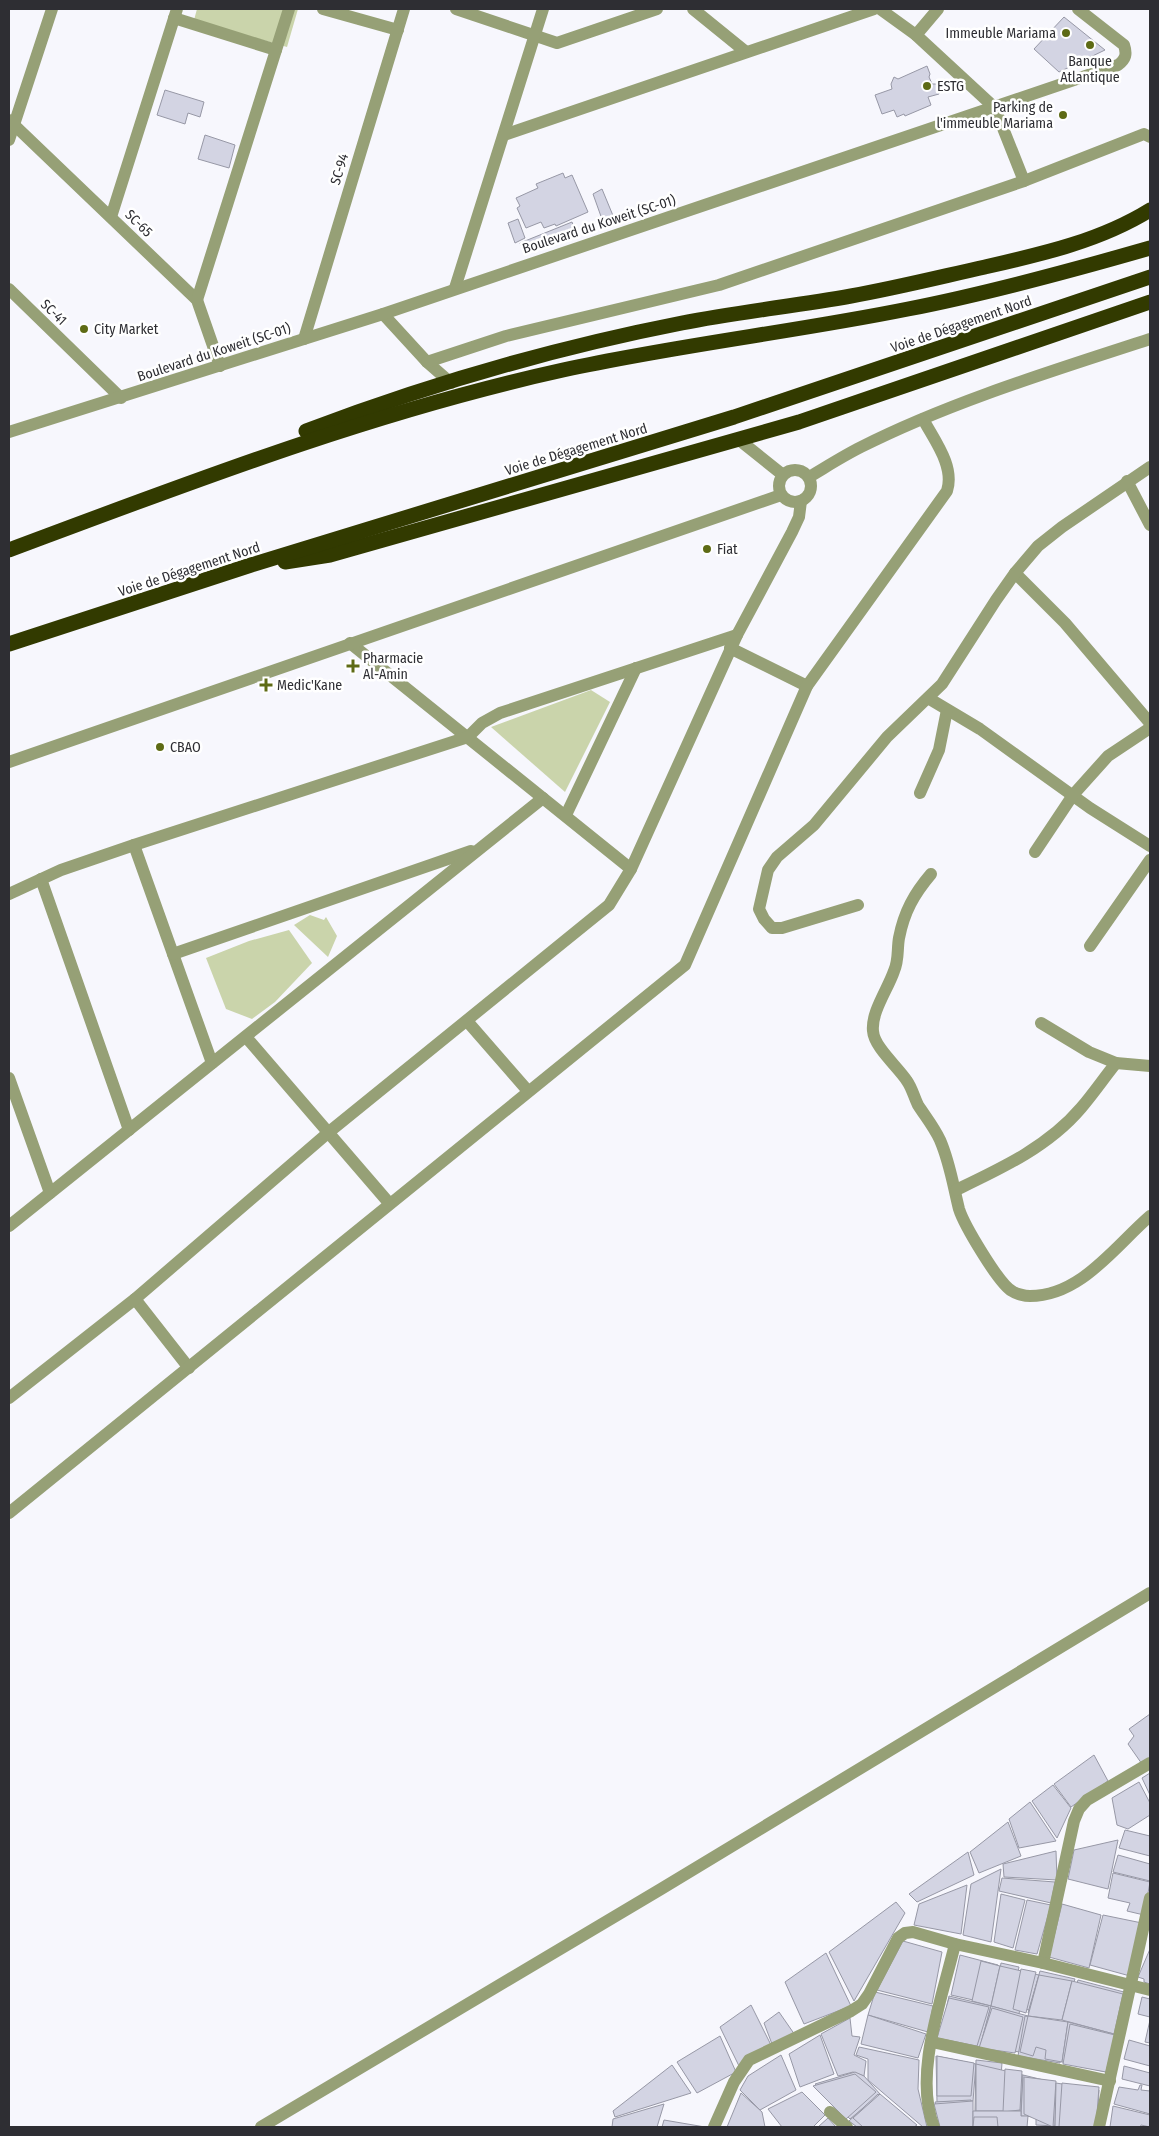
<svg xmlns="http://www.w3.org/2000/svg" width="1159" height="2136" viewBox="0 0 1159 2136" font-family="'Fira Sans Condensed',sans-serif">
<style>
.green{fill:#cad4ab}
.building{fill:#d3d4e3;stroke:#9798a6}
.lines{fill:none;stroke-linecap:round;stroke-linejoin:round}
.minor{stroke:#96a076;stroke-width:12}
.highway{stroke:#323a00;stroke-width:15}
.poi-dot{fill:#5e6b15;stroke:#fff;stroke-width:2}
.labels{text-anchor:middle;stroke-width:5;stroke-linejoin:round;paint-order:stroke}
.poi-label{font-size:14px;fill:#2e2e33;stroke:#fff;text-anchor:start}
.street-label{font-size:14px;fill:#2e2e33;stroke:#fff}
</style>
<rect width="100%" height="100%" fill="#f7f7fd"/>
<g class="green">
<path d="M 197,9 L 298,9 L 287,47 L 194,20 Z"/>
<path d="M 591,690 L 610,702 L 565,792 L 491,727 Z"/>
<path d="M 310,915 L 324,920 L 326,917 L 337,936 L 328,957 L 294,925 Z"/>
<path d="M 289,930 L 312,963 L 275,1002 L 252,1019 L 226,1009 L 206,958 L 249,941 Z"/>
</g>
<g class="building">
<path d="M 1064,17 L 1105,50 L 1059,72 L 1034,49 Z"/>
<path d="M 927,66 L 930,74 L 929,77 L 932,84 L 936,84 L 939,94 L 928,97 L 931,105 L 905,116 L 904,114 L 897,117 L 894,110 L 882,114 L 875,95 L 892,89 L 891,84 L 894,77 L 898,79 Z"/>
<path d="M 165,90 L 204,102 L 200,117 L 188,113 L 185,124 L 157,115 Z"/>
<path d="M 205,135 L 235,145 L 229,168 L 198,159 Z"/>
<path d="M 563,173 L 565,178 L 572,175 L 588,212 L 556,226 L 555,224 L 544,228 L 541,222 L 526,228 L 517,208 L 520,206 L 516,198 L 538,188 L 536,184 Z"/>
<path d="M 602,189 L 614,218 L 603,222 L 593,194 Z"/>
<path d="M 518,219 L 525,238 L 515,243 L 508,223 Z"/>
<path d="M 572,222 L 576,233 L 525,254 L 520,243 Z"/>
<path d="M 1150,1714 L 1150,1759 L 1142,1764 L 1128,1744 L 1134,1736 L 1129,1729 Z"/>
<path d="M 1094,1755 L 1108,1781 L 1071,1807 L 1054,1784 Z"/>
<path d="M 1150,1773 L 1150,1795 L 1142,1778 Z"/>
<path d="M 1139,1782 L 1150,1803 L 1150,1815 L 1128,1829 L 1117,1825 L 1112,1798 Z"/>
<path d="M 1053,1785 L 1071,1808 L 1057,1838 L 1032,1801 Z"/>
<path d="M 1030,1802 L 1056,1841 L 1019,1848 L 1009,1819 Z"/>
<path d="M 1008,1822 L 1021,1856 L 979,1873 L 970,1852 Z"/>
<path d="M 1125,1830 L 1150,1836 L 1150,1856 L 1119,1848 Z"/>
<path d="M 1118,1840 L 1108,1889 L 1068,1879 L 1074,1850 Z"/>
<path d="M 1056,1851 L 1057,1880 L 1004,1877 L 1003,1864 Z"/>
<path d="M 968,1852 L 974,1875 L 917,1902 L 909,1894 Z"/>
<path d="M 1118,1855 L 1150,1864 L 1150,1881 L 1113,1872 Z"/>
<path d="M 1001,1869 L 991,1942 L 963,1935 L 971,1884 Z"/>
<path d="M 1113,1873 L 1150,1882 L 1144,1915 L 1127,1911 L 1130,1903 L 1108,1898 Z"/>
<path d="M 1002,1878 L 1055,1882 L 1051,1903 L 999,1891 Z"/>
<path d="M 967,1885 L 961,1934 L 914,1925 L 919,1904 Z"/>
<path d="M 1001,1894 L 1025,1900 L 1013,1948 L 994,1942 Z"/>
<path d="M 1027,1900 L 1051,1905 L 1037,1954 L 1015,1950 Z"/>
<path d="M 896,1902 L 905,1913 L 854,2001 L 829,1952 Z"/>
<path d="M 1062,1904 L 1101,1915 L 1089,1968 L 1049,1957 Z"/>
<path d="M 1103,1915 L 1142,1923 L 1130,1976 L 1090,1965 Z"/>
<path d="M 903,1941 L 942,1952 L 932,2004 L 877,1990 Z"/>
<path d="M 1150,1949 L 1150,1984 L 1144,1982 L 1144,1979 L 1138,1977 Z"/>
<path d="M 826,1953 L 851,2006 L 804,2024 L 785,1982 Z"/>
<path d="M 960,1955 L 998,1965 L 991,2004 L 951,1995 Z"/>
<path d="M 981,1961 L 1000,1966 L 991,2006 L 972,2001 Z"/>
<path d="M 1001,1963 L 1019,1967 L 1010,2007 L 994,2005 Z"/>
<path d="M 1000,1966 L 1039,1975 L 1029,2010 L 1020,2008 L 1019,2014 L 991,2006 Z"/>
<path d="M 1021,1969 L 1036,1972 L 1026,2013 L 1013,2009 Z"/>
<path d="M 1040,1971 L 1075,1979 L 1061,2018 L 1028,2013 Z"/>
<path d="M 1039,1975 L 1072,1981 L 1062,2020 L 1028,2016 Z"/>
<path d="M 1078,1980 L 1124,1992 L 1115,2032 L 1064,2019 Z"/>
<path d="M 1072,1981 L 1123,1994 L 1114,2034 L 1062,2020 Z"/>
<path d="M 875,1992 L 933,2006 L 928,2032 L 868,2015 Z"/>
<path d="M 949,1996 L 991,2006 L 980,2047 L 940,2038 Z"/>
<path d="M 1142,1997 L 1150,1999 L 1150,2017 L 1138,2014 Z"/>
<path d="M 949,1998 L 989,2007 L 977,2046 L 937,2038 Z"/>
<path d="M 751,2005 L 771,2045 L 739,2066 L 720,2027 Z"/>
<path d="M 991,2006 L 1028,2016 L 1020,2052 L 980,2047 Z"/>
<path d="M 992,2008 L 1023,2017 L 1015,2053 L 979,2048 Z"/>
<path d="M 779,2012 L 795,2035 L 772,2044 L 764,2023 Z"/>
<path d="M 868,2015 L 926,2034 L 918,2058 L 861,2044 Z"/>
<path d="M 1025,2016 L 1068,2023 L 1060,2063 L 1018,2056 Z"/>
<path d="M 1028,2016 L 1068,2022 L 1062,2062 L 1045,2059 L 1046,2050 L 1036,2047 L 1033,2056 L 1020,2052 Z"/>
<path d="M 850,2018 L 852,2036 L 860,2037 L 854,2055 L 866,2061 L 864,2076 L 853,2072 L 838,2076 L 821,2034 Z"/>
<path d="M 1150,2020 L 1150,2043 L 1145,2042 Z"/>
<path d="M 1068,2022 L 1114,2034 L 1106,2072 L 1062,2062 Z"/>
<path d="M 1070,2024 L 1115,2035 L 1106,2072 L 1063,2064 Z"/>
<path d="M 820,2035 L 834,2074 L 800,2087 L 789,2054 Z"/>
<path d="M 720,2036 L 736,2072 L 697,2093 L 677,2062 Z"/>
<path d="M 1129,2040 L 1150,2046 L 1150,2066 L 1124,2059 Z"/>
<path d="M 859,2047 L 919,2060 L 918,2089 L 927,2127 L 923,2127 L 868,2080 L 868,2059 L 856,2055 Z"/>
<path d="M 781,2055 L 796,2090 L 760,2110 L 740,2090 L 748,2076 Z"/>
<path d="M 936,2056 L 976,2064 L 973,2101 L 937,2102 Z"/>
<path d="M 937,2056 L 974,2063 L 971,2096 L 937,2096 Z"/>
<path d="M 976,2060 L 1002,2063 L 998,2114 L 975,2111 Z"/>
<path d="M 976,2064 L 1023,2075 L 1021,2111 L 976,2111 Z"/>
<path d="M 672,2065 L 691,2093 L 615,2117 L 613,2111 Z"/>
<path d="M 1124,2066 L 1150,2073 L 1150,2086 L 1122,2079 Z"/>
<path d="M 1005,2069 L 1022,2071 L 1020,2110 L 1003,2112 Z"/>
<path d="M 855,2072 L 864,2076 L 880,2094 L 850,2119 L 840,2109 L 845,2105 L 834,2094 L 828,2097 L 815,2084 Z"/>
<path d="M 855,2074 L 876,2092 L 846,2119 L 813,2086 Z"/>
<path d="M 1023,2075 L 1056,2083 L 1055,2126 L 1036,2125 L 1036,2117 L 1021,2116 Z"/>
<path d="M 1024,2077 L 1056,2081 L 1053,2127 L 1024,2114 Z"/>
<path d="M 1056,2083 L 1099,2090 L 1097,2127 L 1055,2127 Z"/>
<path d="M 1062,2083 L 1099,2087 L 1096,2127 L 1059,2127 Z"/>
<path d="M 1140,2085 L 1142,2085 L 1141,2090 L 1150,2091 L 1150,2114 L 1114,2104 L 1119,2087 L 1138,2090 Z"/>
<path d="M 802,2092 L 825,2115 L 813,2127 L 782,2127 L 768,2109 Z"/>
<path d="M 741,2093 L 762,2112 L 765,2127 L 727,2127 Z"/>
<path d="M 878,2094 L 912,2123 L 907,2127 L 857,2127 L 849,2121 Z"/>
<path d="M 880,2094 L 917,2125 L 914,2127 L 863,2127 L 853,2118 Z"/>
<path d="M 971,2100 L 969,2127 L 941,2127 L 935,2102 Z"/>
<path d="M 973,2101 L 973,2127 L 940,2127 L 934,2104 Z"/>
<path d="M 664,2104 L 657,2127 L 612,2127 L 613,2119 Z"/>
<path d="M 1113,2106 L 1150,2115 L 1150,2127 L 1141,2125 L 1140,2127 L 1110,2127 Z"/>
<path d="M 973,2111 L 1021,2111 L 1021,2116 L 1028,2116 L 1027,2127 L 973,2127 Z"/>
<path d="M 974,2117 L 997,2117 L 998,2127 L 973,2127 Z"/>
<path d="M 828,2118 L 836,2127 L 818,2127 Z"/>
<path d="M 664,2120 L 705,2127 L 662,2127 Z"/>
</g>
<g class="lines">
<g class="minor">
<path d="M 323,9 L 398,30"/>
<path d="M 456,9 L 557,43 L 657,9"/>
<path d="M 693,9 L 746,52"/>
<path d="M 880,9 L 916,35 L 995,108 L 1024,181"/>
<path d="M 174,18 L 276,50"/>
<path d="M 916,35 L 938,9"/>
<path d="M 9,120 L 197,300 L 220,366"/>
<path d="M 504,135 L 874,9"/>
<path d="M 9,140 L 52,9"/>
<path d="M 111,217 L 177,9"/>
<path d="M 455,288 L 543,9"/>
<path d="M 9,289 L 121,398"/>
<path d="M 197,300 L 289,9"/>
<path d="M 383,314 L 427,362 L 451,383"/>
<path d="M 304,339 L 404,9"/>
<path d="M 427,362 L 506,336 L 719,285 L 1024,181 L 1144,134 L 1150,137"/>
<path d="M 9,432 L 383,314 L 1118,65 C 1126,59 1127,54 1124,45 L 1078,9"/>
<path d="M 738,439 L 783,475"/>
<circle cx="795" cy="486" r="16"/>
<path d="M 809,477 C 826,467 843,456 861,447 C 950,402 1055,370 1150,339"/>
<path d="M 1127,481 L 1150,525"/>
<path d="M 1015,573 L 1065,623 L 1150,723"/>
<path d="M 350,643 L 631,869"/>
<path d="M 730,648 L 807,686"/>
<path d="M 928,698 L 980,729 L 1090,808 L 1150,846"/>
<path d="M 9,762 L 781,495"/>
<path d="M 920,793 L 939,750 L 947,710"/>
<path d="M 566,815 L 636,668"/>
<path d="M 134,845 L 212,1063"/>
<path d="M 1035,852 L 1073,795 L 1108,756 L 1150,728"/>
<path d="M 931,874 C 914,894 904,912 899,938 C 897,949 899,960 894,971 C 888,989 871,1012 873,1031 C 874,1047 898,1067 907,1081 C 912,1088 914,1097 918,1105 C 925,1116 934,1127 940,1140 C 950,1163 953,1185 959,1209 C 964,1225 999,1284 1012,1291 C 1016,1294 1025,1296 1030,1296 C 1081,1296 1115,1246 1150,1216"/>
<path d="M 41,879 L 129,1130"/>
<path d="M 9,894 L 61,870 L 134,845 L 468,737 L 482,723 L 500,713 L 737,635"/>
<path d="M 858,905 L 782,928 L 772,928 L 764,919 L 759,909 L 768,870 L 777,857 L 814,825 L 887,737 L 942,684 L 996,600 L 1015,573 L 1038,546 L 1062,527 L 1150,467"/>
<path d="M 1090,946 L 1150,860"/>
<path d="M 173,954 L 471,851"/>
<path d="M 467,1021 L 528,1091"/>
<path d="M 1041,1023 L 1089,1052 L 1116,1063 L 1150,1066"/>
<path d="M 246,1037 L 389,1203"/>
<path d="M 9,1078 L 50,1193"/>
<path d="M 956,1190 C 1000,1169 1048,1147 1081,1108 C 1093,1094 1104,1078 1116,1063"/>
<path d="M 9,1226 L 543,798"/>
<path d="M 135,1299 L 189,1368"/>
<path d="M 9,1398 L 135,1299 L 329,1132 L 609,905 L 631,869 L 737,635 L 792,532 L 799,517 L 801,501"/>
<path d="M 9,1513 L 685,965 L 807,686 L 947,491 C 955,466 934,440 923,419"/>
<path d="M 1043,1963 L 1074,1821 L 1079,1809 L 1087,1800 L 1150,1763"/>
<path d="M 932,2042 L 1110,2081"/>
<path d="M 830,2112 L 847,2127"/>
<path d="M 261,2127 L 661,1889 L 1150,1593"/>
<path d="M 714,2127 L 734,2082 L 749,2060 L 851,2011 L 862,2004 L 869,1994 L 898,1938 L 905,1933 L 913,1932 L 955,1944 L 1043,1963 L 1150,1990"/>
<path d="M 934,2127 C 913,2074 942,1999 955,1944"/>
<path d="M 1099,2127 L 1150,1898"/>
</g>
<g class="highway">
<path d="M 306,431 C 427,385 554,348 682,323 C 738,312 795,306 851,296 C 896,288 940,277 985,267 C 1042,254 1100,241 1150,210"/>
<path d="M 9,550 C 191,482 372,412 563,370 C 677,345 794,332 908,309 C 990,293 1070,271 1150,248"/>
<path d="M 285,562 L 330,555 L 799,422 L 1150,302"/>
<path d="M 9,644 L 251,565 L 734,417 L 1150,277"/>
</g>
</g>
<g class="poi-dot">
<circle cx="1066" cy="33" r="5"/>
<circle cx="1090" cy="45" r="5"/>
<circle cx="927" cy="86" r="5"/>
<circle cx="1063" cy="115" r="5"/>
<circle cx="84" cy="329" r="5"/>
<circle cx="707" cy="549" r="5"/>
<path d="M350.5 658.5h5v5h5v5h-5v5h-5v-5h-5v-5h5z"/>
<path d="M263.5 677.5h5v5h5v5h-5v5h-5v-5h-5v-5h5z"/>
<circle cx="160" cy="747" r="5"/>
</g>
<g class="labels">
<g class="poi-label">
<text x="1056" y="38" text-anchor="end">Immeuble Mariama</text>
<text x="1090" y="66" text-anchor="middle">Banque<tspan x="1090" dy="16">Atlantique</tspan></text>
<text x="937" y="91">ESTG</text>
<text x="1053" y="112" text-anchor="end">Parking de<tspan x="1053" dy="16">l'immeuble Mariama</tspan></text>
<text x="94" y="334">City Market</text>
<text x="717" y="554">Fiat</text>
<text x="363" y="663">Pharmacie<tspan x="363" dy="16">Al-Amin</tspan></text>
<text x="277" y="690">Medic'Kane</text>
<text x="170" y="752">CBAO</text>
</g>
<g class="street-label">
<text transform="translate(339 169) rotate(-73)" y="5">SC-94</text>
<text transform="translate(139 223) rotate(44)" y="5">SC-65</text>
<text transform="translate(599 224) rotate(-18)" y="5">Boulevard du Koweit (SC-01)</text>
<text transform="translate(54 312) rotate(44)" y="5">SC-41</text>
<text transform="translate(961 324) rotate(-19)" y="5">Voie de Dégagement Nord</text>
<text transform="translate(214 352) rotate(-18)" y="5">Boulevard du Koweit (SC-01)</text>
<text transform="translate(576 449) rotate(-17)" y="5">Voie de Dégagement Nord</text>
<text transform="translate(189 569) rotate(-18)" y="5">Voie de Dégagement Nord</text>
</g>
</g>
<rect width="1159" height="2136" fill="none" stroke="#2e2e33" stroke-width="20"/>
</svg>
